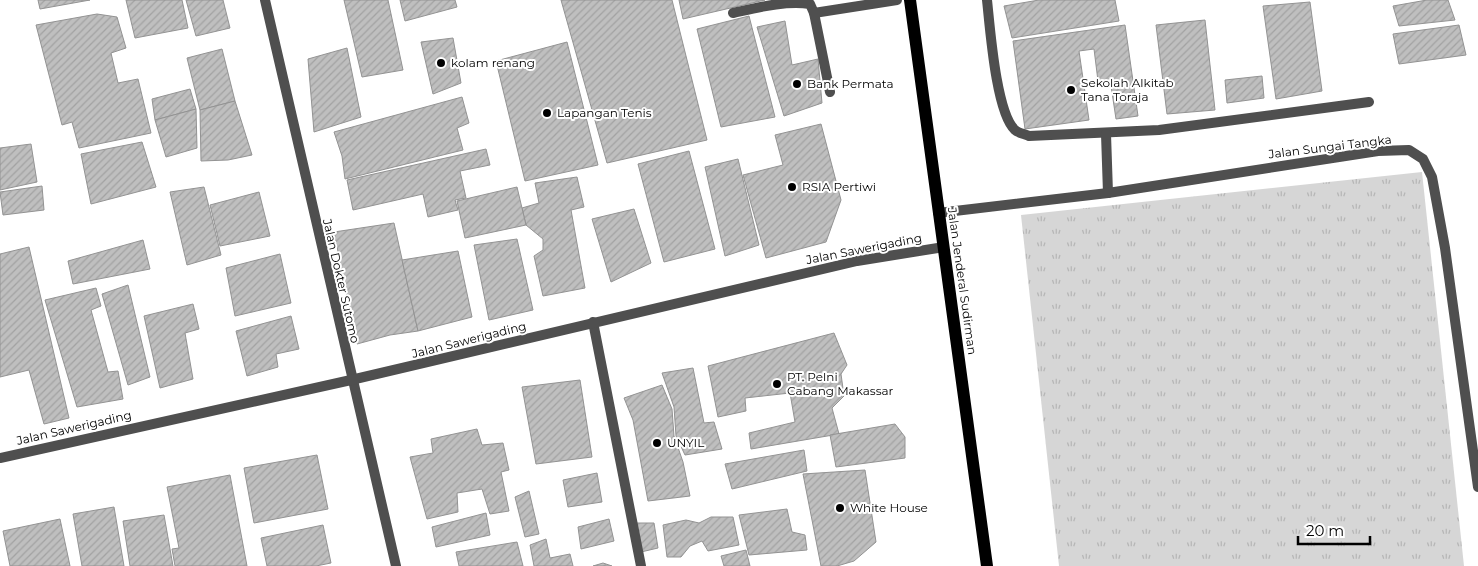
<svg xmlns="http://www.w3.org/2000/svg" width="1478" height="566" viewBox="0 0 1478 566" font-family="Montserrat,sans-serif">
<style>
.park{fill:url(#park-tufts)}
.building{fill:url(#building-hatch);stroke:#939393}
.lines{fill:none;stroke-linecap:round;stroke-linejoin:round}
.lane{stroke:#4f4f4f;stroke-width:10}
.street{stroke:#4f4f4f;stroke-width:10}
.primary{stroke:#000;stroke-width:12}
.poi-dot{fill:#000;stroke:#fff;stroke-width:2}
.labels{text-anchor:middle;stroke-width:4;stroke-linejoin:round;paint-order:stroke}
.poi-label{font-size:12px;fill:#000;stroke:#fff;text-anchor:start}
.street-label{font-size:12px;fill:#000;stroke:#fff}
</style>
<defs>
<pattern id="park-tufts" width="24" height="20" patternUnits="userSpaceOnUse" patternTransform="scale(1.25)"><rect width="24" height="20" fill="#d6d6d6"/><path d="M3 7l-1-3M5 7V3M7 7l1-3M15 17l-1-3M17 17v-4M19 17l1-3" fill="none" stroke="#b6b6b6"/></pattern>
<pattern id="building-hatch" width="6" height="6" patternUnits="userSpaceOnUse" patternTransform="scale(1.25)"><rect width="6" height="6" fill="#bfbfbf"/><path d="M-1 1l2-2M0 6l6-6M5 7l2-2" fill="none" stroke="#a2a2a2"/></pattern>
</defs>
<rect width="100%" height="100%" fill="#fff"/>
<path class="park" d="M 1422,172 L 1464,566 L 1059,566 L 1021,215 Z"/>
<g class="building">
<path d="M 38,0 L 90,0 L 40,9 Z"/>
<path d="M 126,0 L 182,0 L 188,28 L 135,38 Z"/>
<path d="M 186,0 L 223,0 L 230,28 L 196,36 Z"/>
<path d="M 344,0 L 388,0 L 403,70 L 362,77 Z"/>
<path d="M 400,0 L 455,0 L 457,7 L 405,21 Z"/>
<path d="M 561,0 L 672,0 L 707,140 L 607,163 Z"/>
<path d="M 679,0 L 765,0 L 683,19 Z"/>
<path d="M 1039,0 L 1115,0 L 1119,21 L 1012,38 L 1004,6 Z"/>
<path d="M 1427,0 L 1448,0 L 1455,20 L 1399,26 L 1393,6 Z"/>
<path d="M 1310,2 L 1322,91 L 1276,99 L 1263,6 Z"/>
<path d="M 97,14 L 117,17 L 126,48 L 111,53 L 118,83 L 138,79 L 151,133 L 79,148 L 72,122 L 62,125 L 36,25 Z"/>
<path d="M 749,16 L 775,117 L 721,127 L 697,29 Z"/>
<path d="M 1205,20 L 1215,110 L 1167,114 L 1156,25 Z"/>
<path d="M 785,21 L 792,65 L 818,59 L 822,103 L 784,116 L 757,27 Z"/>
<path d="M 1125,25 L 1138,116 L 1116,119 L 1110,79 L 1098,81 L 1094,49 L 1079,51 L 1089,120 L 1025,129 L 1013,41 Z"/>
<path d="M 1459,25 L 1466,55 L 1399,64 L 1393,34 Z"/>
<path d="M 453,38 L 461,83 L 433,94 L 421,42 Z"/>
<path d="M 567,42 L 598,165 L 525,181 L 496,61 Z"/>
<path d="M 347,48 L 361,117 L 314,132 L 308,59 Z"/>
<path d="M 222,49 L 235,101 L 200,110 L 187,58 Z"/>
<path d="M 1262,76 L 1264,98 L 1227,103 L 1225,80 Z"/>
<path d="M 190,89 L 196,109 L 155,120 L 152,99 Z"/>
<path d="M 462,97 L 469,123 L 457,128 L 463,150 L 345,179 L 342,156 L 334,132 Z"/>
<path d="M 235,101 L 252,155 L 228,160 L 201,161 L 200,110 Z"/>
<path d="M 196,109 L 197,148 L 166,157 L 155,120 Z"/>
<path d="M 821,124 L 841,200 L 826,242 L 766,258 L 743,175 L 783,165 L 775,135 Z"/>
<path d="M 142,142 L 156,187 L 91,204 L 81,154 Z"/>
<path d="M 31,144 L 37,182 L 0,190 L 0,148 Z"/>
<path d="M 486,149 L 490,165 L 460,171 L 466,198 L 455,200 L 458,210 L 428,217 L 423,194 L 353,210 L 347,180 Z"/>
<path d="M 689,151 L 715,249 L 664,262 L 638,164 Z"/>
<path d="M 738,159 L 759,245 L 725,256 L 705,167 Z"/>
<path d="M 577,177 L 584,207 L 571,210 L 585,288 L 543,296 L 534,256 L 543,250 L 543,239 L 526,225 L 522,208 L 539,203 L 535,183 Z"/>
<path d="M 42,186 L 44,210 L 3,215 L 0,192 Z"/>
<path d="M 204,187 L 221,255 L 187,265 L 170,192 Z"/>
<path d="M 517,187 L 526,225 L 465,238 L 457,201 Z"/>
<path d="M 259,192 L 270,236 L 220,246 L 210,205 Z"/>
<path d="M 634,209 L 651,263 L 611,282 L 592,219 Z"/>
<path d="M 394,223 L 418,331 L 390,335 L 357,344 L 334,232 Z"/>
<path d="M 517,239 L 533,310 L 489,320 L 474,245 Z"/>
<path d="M 143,240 L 150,269 L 73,284 L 68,261 Z"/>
<path d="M 29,247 L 69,418 L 44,424 L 29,370 L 0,377 L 0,254 Z"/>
<path d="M 458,251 L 472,317 L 418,331 L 402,260 Z"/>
<path d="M 280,254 L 291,303 L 235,316 L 226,268 Z"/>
<path d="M 128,285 L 150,377 L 128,385 L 102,294 Z"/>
<path d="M 96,288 L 101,306 L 91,310 L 108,372 L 118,371 L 123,399 L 77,407 L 45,300 Z"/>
<path d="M 193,304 L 199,329 L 185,333 L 193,379 L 160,388 L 144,316 Z"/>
<path d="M 291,316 L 299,349 L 276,354 L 278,367 L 247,376 L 236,331 Z"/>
<path d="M 834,333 L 847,365 L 841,374 L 844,396 L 832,408 L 839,434 L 751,449 L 749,433 L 795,422 L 790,393 L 745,398 L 746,411 L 718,417 L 708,366 Z"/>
<path d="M 693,368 L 704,423 L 714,422 L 722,449 L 685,455 L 676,436 L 674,407 L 662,373 Z"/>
<path d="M 580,380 L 592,457 L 536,464 L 522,387 Z"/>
<path d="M 662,385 L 672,409 L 674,436 L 683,462 L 690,496 L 648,501 L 633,420 L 624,398 Z"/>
<path d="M 895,424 L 905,437 L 905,458 L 836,467 L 830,435 Z"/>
<path d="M 477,429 L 482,445 L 503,443 L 509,470 L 501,472 L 509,511 L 490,514 L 482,489 L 457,493 L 458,512 L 427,519 L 410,457 L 433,453 L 431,439 Z"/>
<path d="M 804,450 L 807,471 L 732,489 L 725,464 Z"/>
<path d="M 317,455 L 328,509 L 254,523 L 244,468 Z"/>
<path d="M 865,470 L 876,542 L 854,561 L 837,566 L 821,566 L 803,474 Z"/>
<path d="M 597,473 L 602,502 L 568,507 L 563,480 Z"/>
<path d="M 230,475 L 247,566 L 175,566 L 172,549 L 179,548 L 167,487 Z"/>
<path d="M 529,491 L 539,534 L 525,537 L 515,497 Z"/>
<path d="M 114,507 L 124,566 L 82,566 L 73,514 Z"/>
<path d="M 787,509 L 792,532 L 805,535 L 807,550 L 749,555 L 739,515 Z"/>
<path d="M 486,513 L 490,535 L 436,547 L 432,527 Z"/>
<path d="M 164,515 L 173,566 L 130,566 L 123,521 Z"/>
<path d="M 711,517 L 733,517 L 739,545 L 708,551 L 702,541 L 690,546 L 681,557 L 667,557 L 663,525 L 686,520 L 699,523 Z"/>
<path d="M 60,519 L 70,566 L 10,566 L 3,531 Z"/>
<path d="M 609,519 L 614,541 L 581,549 L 578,527 Z"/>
<path d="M 636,523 L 654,523 L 658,548 L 641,552 Z"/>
<path d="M 323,525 L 331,563 L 316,566 L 267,566 L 261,538 Z"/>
<path d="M 546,539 L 550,558 L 570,554 L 573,566 L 534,566 L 530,545 Z"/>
<path d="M 517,542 L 523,566 L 459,566 L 456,552 Z"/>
<path d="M 746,550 L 750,566 L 724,566 L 721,556 Z"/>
<path d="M 603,563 L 612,566 L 593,566 Z"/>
</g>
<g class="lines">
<g class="lane">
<path d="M 987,0 C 990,27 996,113 1015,130 C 1018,133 1025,134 1029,136 L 1159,130 L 1369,102"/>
<path d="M 733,13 C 756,8 786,0 810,4 L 814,13"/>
<path d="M 830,92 L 814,13 L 897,0"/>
<path d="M 1106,134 L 1108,193"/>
<path d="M 593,322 L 641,566"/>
</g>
<g class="street">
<path d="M 265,0 L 396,566"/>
<path d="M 938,213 L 1108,193 L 1378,151 L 1409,150 L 1423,159 L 1432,177 L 1445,248 L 1478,487"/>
<path d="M 0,458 L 351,380 L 857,261 L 944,247"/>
</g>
<path class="primary" d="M 910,0 L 987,566"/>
</g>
<g class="poi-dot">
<circle cx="441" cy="63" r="5"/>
<circle cx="797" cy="84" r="5"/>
<circle cx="1071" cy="90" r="5"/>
<circle cx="547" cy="113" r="5"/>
<circle cx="792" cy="187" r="5"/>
<circle cx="777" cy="384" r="5"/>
<circle cx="657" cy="443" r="5"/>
<circle cx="840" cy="508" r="5"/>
</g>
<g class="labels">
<g class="poi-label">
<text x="451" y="67">kolam renang</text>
<text x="1081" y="87">Sekolah Alkitab<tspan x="1081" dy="14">Tana Toraja</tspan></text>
<text x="807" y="88">Bank Permata</text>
<text x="557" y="117">Lapangan Tenis</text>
<text x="802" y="191">RSIA Pertiwi</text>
<text x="787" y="381">PT. Pelni<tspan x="787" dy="14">Cabang Makassar</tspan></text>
<text x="667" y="447">UNYIL</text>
<text x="850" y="512">White House</text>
</g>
<g class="street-label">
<text transform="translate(1330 147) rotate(-7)" y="4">Jalan Sungai Tangka</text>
<text transform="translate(864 249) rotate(-11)" y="4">Jalan Sawerigading</text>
<text transform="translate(341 281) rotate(77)" y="4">Jalan Dokter Sutomo</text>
<text transform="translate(962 281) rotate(82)" y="4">Jalan Jenderal Sudirman</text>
<text transform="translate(469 340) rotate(-14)" y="4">Jalan Sawerigading</text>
<text transform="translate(74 428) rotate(-13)" y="4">Jalan Sawerigading</text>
</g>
</g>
<path d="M1298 536v8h72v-8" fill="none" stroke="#000000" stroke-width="2.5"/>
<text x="1306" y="536" font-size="15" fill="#000000" stroke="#ffffff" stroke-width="4" paint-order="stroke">20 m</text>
</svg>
